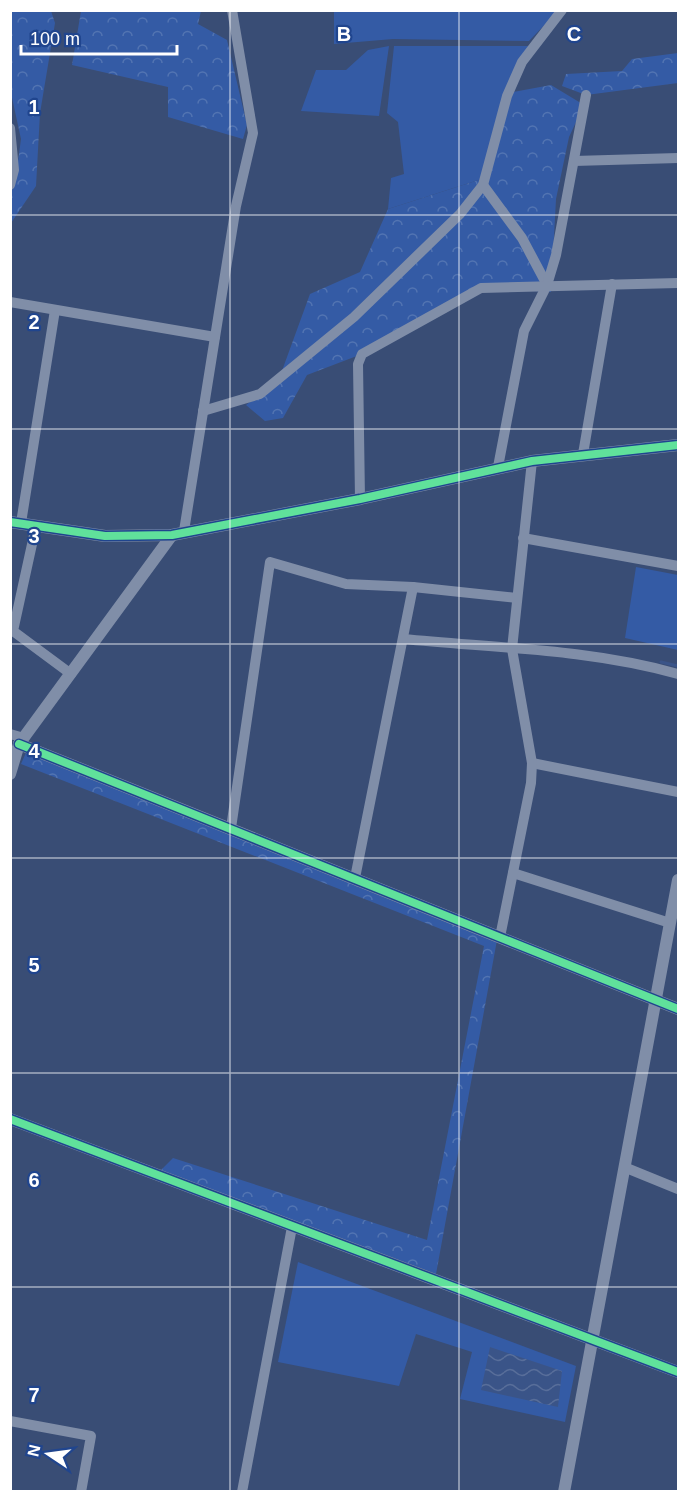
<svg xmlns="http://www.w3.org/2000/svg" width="689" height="1502" viewBox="0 0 689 1502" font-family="Helvetica,sans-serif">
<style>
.grass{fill:#345ba5}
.forest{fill:url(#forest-crowns)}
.water{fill:url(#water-waves)}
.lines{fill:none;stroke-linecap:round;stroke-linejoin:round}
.stream{stroke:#3a5488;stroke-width:3}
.minor{stroke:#808ea8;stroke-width:10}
.tertiary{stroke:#808ea8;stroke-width:12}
.cycleway-casing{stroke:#20458e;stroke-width:11}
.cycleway{stroke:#60e19b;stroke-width:8}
.grid{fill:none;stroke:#fff;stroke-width:1.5;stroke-opacity:0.55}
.grid-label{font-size:20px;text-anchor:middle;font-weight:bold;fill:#fff;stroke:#20458e;stroke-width:4.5;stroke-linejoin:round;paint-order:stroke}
</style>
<defs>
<pattern id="forest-crowns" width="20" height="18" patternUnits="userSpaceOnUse" patternTransform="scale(1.5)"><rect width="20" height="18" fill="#345ba5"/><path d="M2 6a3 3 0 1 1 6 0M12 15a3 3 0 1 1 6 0" fill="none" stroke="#5274b2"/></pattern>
<pattern id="water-waves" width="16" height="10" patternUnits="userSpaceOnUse" patternTransform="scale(1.5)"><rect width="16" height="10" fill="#3a5488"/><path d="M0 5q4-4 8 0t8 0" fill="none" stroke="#586e9a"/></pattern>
</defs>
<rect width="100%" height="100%" fill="#394d75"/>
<g class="grass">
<path d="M 334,11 L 558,11 L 529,41 L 393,39 L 334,44 Z"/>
<path d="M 389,46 L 379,116 L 301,111 L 316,70 L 346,70 L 368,50 Z"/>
<path d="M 394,46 L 532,46 L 507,96 L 485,178 L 388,209 L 391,178 L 404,174 L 398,122 L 387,113 Z"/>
<path d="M 636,567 L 678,575 L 678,650 L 625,638 Z"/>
<path d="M 298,1262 L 576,1366 L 565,1422 L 460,1399 L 472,1352 L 416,1334 L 399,1386 L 278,1362 Z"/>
</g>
<g class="forest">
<path d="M 11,11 L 51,11 L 55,23 L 40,113 L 36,186 L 11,223 L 11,192 L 15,184 L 21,139 L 11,93 Z"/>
<path d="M 81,11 L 201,11 L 198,24 L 227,40 L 247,125 L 243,139 L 168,117 L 168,87 L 72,65 Z"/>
<path d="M 678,53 L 678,83 L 586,95 L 562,86 L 566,74 L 622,71 L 632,59 Z"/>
<path d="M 551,85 L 584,105 L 569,137 L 556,199 L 551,292 L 481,288 L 362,354 L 307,375 L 283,418 L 265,421 L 246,405 L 279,379 L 310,294 L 360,272 L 388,209 L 485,178 L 508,93 Z"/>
<path d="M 29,746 L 497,940 L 436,1274 L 160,1171 L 173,1158 L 427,1240 L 484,946 L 21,764 Z"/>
</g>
<path class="water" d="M 490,1347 L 562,1371 L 558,1407 L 481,1390 Z"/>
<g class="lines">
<path class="stream" d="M 661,662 L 678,666"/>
<g class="minor">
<path d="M 10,128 L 14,170 L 10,185"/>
<path d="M 574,161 L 678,158"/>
<path d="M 483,185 L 522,238 L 547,285"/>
<path d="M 10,302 L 215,337"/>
<path d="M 203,411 L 260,394 L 354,317 L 460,214 L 483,185 L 507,96 L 522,62 L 562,10"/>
<path d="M 583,454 L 612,284"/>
<path d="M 498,467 L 524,331 L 547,285 L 556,255 L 586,95"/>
<path d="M 360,499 L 358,364 L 362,354 L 481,288 L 678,283"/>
<path d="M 21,523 L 55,310"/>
<path d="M 36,526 L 13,631 L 71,674"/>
<path d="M 184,531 L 236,206 L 253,133 L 232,10"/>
<path d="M 523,538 L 678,566"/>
<path d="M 403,639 C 495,648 589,649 678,674"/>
<path d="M 10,734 L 24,738"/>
<path d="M 532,763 L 678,792"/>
<path d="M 231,828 L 270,562 L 346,584 L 413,587"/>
<path d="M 513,873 L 670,923"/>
<path d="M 355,878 L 413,587 L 517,598"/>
<path d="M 500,937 L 531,783 L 532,763 L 512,649 L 532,461"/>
<path d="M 624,1167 L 678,1189"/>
<path d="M 10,1421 L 91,1436 L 81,1492"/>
<path d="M 242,1492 L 292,1227"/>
</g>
<g class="tertiary">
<path d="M 10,522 L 105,536 L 172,535 L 360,499 L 532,461 L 678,445"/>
<path d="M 19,744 L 678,1009"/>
<path d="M 10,774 L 19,744 L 172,535"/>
<path d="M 10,1119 L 678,1372"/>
<path d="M 564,1492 L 678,880"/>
</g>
<defs>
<g id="cycleway">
<path d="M 10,522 L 105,536 L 172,535 L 360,499 L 532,461 L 678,445"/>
<path d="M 19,744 L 678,1009"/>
<path d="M 10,1119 L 678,1372"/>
</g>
</defs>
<use href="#cycleway" class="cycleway-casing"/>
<use href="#cycleway" class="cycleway"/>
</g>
<path class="grid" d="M 230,10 L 230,1492M 459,10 L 459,1492M 10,215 L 678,215M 10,429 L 678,429M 10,644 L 678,644M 10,858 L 678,858M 10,1073 L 678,1073M 10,1287 L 678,1287"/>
<g class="grid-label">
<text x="344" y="41">B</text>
<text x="574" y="41">C</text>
<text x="34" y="114">1</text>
<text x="34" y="329">2</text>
<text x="34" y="543">3</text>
<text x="34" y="758">4</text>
<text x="34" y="972">5</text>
<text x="34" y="1187">6</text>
<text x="34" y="1402">7</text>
</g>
<rect width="689" height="1502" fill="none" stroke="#ffffff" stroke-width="24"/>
<g transform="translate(48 1454) rotate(283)" stroke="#20458e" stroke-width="4.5" paint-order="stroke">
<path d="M0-4.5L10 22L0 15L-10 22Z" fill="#ffffff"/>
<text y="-9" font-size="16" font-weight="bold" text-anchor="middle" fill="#ffffff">N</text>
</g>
<path d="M21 45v9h156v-9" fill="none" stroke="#ffffff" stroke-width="3"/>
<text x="30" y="45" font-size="18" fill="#ffffff" stroke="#20458e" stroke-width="4.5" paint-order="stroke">100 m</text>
</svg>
